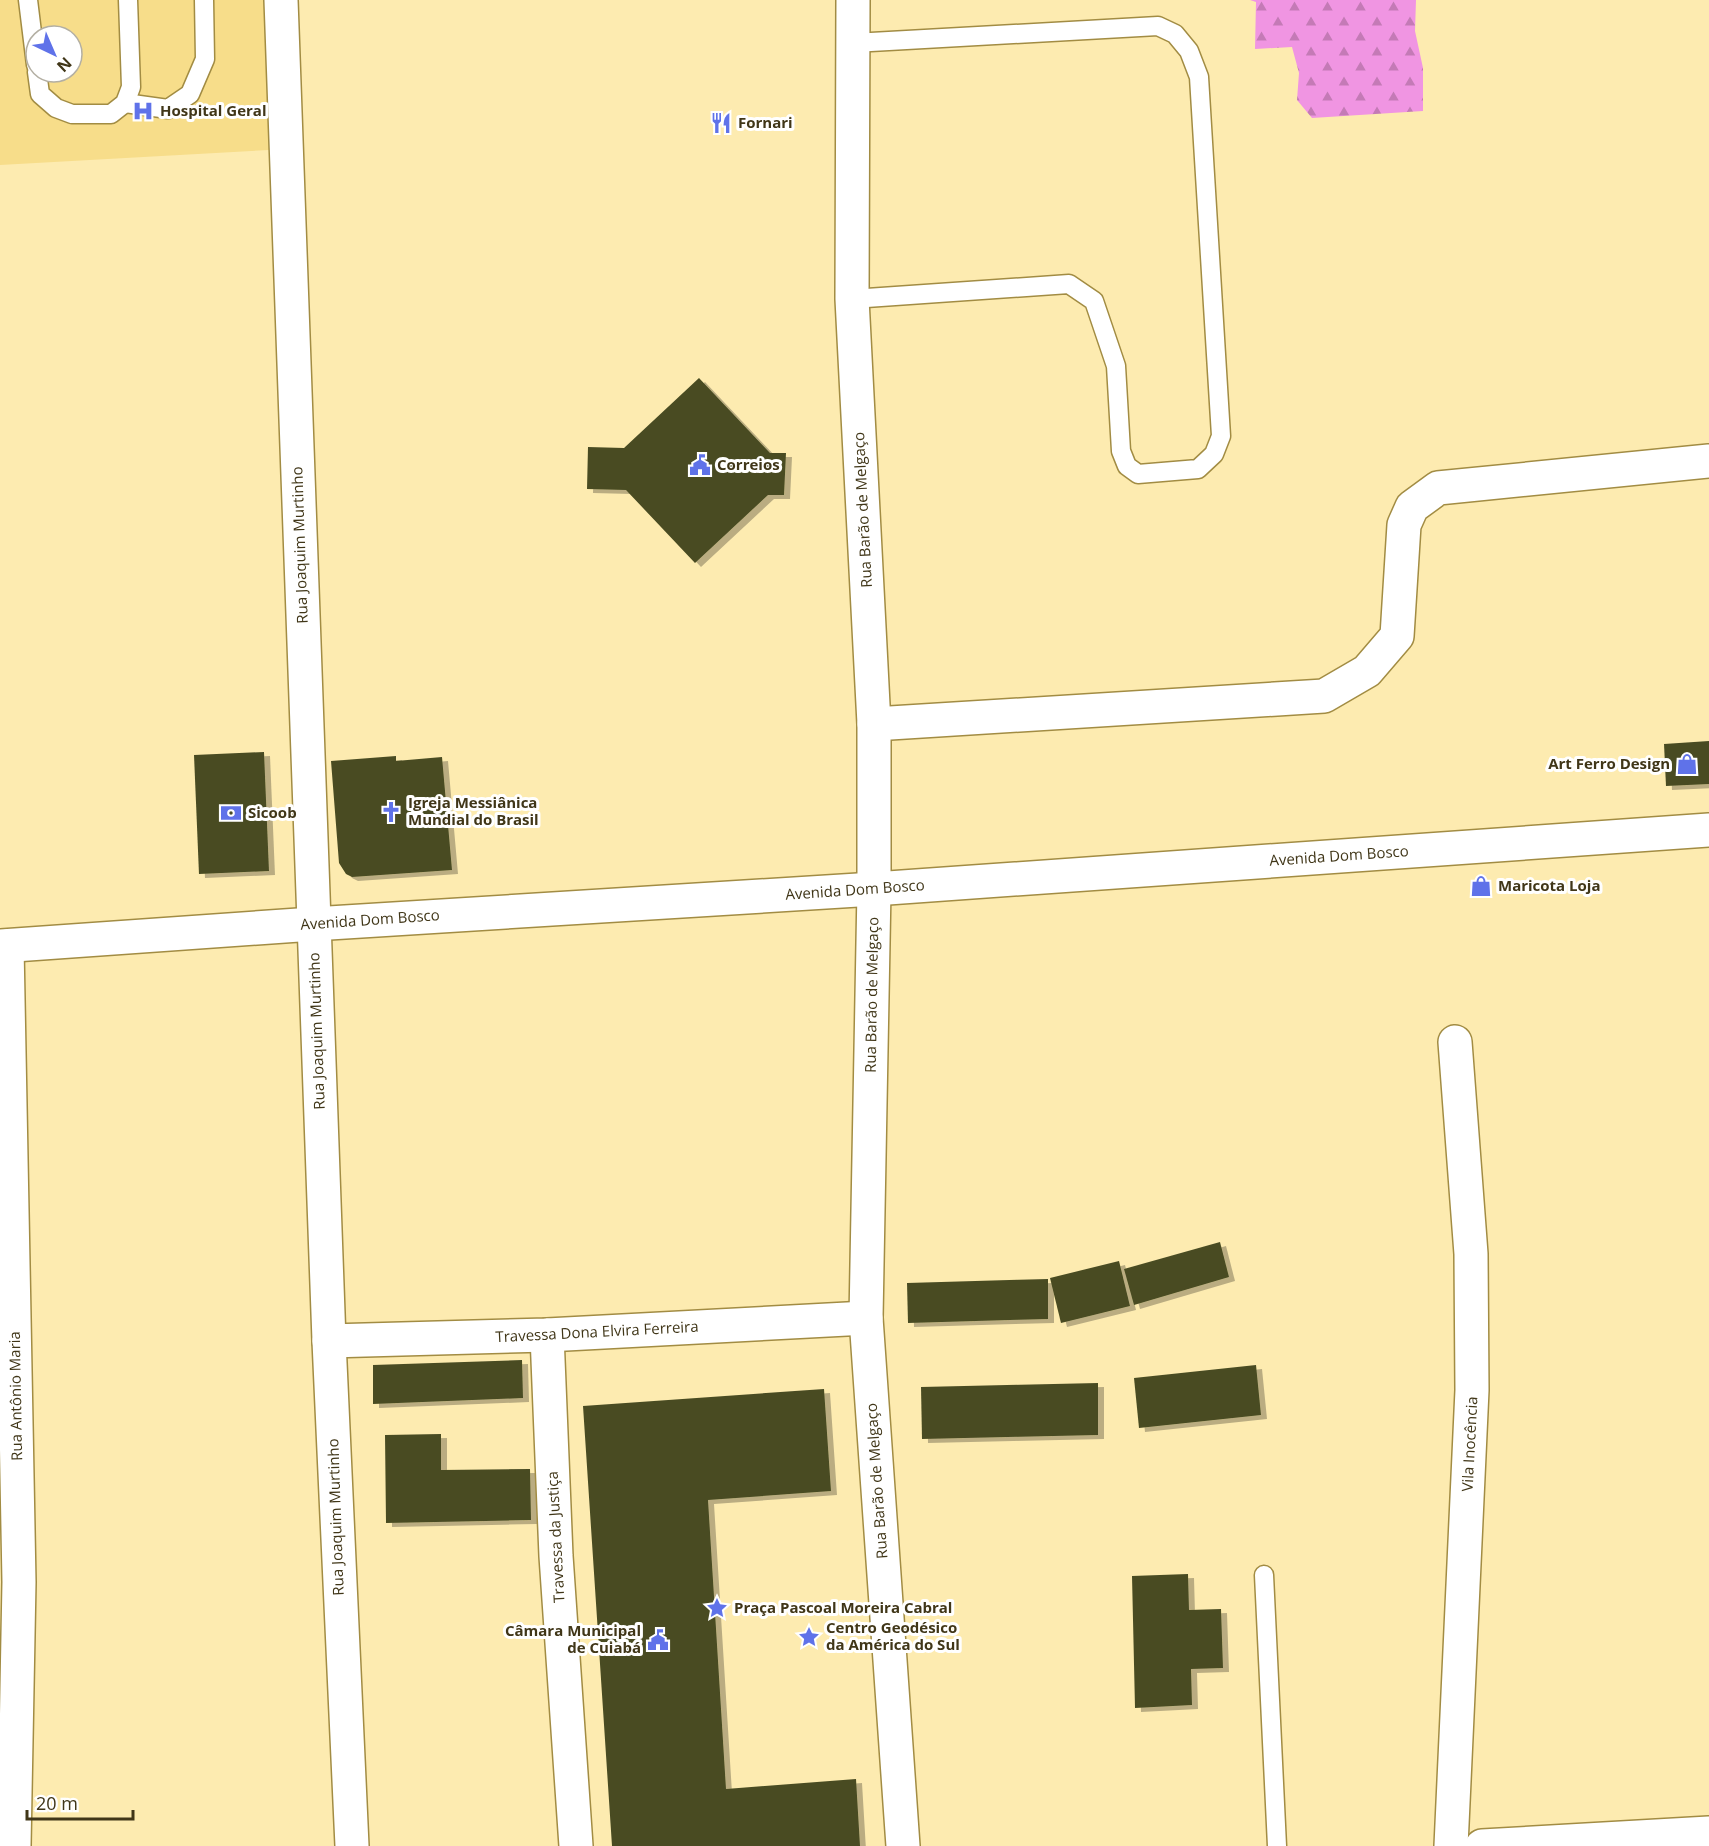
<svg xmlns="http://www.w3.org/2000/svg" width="1709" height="1846" viewBox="0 0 1709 1846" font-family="'Open Sans',sans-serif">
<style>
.built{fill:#f7dd8a;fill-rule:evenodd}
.forest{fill:url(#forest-firs)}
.building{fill:#494c23;filter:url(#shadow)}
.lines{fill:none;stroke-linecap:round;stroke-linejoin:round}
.service-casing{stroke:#a28c43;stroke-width:21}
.minor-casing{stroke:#a28c43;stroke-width:36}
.tertiary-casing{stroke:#a28c43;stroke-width:36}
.secondary-casing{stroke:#a28c43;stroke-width:36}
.service{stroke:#fff;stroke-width:18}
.minor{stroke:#fff;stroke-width:33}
.tertiary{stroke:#fff;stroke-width:33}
.secondary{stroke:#fff;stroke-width:33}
.labels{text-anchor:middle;stroke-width:6;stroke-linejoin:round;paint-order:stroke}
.poi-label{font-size:15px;font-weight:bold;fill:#403618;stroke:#fff;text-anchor:start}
.street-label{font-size:15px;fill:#403618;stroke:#fff}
</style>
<defs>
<pattern id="forest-firs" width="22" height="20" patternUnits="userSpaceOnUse" patternTransform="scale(1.5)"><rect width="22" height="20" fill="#f095e2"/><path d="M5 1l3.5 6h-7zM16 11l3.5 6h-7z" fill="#c47ab6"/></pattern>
<filter id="shadow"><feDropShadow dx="6" dy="4" stdDeviation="0" flood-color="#0004"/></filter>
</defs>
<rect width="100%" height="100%" fill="#fdebb0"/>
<path class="built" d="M 0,0 L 281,0 L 287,149 L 0,165 ZM 36,36 L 72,36 L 72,72 L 36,72 Z"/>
<path class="forest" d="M 1250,0 L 1416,0 L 1415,31 L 1423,68 L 1423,111 L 1312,118 L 1297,100 L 1299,73 L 1292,47 L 1255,49 L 1256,2 Z"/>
<g class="building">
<path d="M 699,378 L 770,453 L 786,453 L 784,495 L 768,495 L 695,563 L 626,490 L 587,489 L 588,447 L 624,448 Z"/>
<path d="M 1709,741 L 1709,784 L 1666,786 L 1664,744 Z"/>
<path d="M 264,752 L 269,871 L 199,874 L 194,755 Z"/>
<path d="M 396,756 L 396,761 L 442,757 L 452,870 L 352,877 L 346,874 L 339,863 L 331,761 Z"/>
<path d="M 1220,1242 L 1229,1277 L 1134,1305 L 1124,1269 Z"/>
<path d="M 1119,1261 L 1130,1306 L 1061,1323 L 1050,1278 Z"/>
<path d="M 1048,1279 L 1048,1319 L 908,1323 L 907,1283 Z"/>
<path d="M 522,1360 L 523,1398 L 373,1404 L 373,1365 Z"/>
<path d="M 1256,1365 L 1261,1415 L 1139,1428 L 1134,1378 Z"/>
<path d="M 1098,1383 L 1098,1435 L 922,1439 L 921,1387 Z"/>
<path d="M 824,1389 L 831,1491 L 708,1500 L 726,1789 L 856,1779 L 860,1846 L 612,1846 L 583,1406 Z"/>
<path d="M 441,1434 L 441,1470 L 530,1469 L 531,1520 L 386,1523 L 385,1435 Z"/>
<path d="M 1188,1574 L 1189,1610 L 1221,1609 L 1223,1668 L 1191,1669 L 1192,1705 L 1135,1708 L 1132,1576 Z"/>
</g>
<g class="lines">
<defs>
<g id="service">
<path d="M 28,0 L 36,65"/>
<path d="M 37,72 L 40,94 L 56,108 L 72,114 L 111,114 L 125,103 L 131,87 L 128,0"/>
<path d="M 125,103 L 168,109 L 190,94 L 205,59 L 204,0"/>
<path d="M 852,299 L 1069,284 L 1094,301 L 1116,366 L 1121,451 L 1127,466 L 1138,474 L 1198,469 L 1214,454 L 1221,436 L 1199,77 L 1189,51 L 1175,34 L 1158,26 L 853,43"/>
<path d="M 1264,1575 L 1277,1846"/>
</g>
<g id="minor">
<path d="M 874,724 L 1324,696 L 1367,671 L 1397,636 L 1404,525 L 1412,507 L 1438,488 L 1709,461"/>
<path d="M 7,946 L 19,1582 L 14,1846"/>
<path d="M 547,1335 L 556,1556 L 576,1846"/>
<path d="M 329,1341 L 547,1335 L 866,1318"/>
<path d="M 1451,1846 L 1472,1390 L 1471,1254 L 1455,1042"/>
<path d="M 1482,1846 L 1709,1833"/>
</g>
<g id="tertiary">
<path d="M 281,0 L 329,1341 L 352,1846"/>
<path d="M 853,0 L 852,299 L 874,724 L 874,889 L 866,1318 L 903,1846"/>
</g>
<path id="secondary" d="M 0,946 L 313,924 L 874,889 L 1709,830"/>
</defs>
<use href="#service" class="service-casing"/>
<use href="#minor" class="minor-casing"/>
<use href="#tertiary" class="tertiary-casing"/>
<use href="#secondary" class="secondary-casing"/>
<use href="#service" class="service"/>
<use href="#minor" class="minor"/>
<use href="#tertiary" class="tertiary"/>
<use href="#secondary" class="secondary"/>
</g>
<defs>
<symbol id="hospital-bare" viewBox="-9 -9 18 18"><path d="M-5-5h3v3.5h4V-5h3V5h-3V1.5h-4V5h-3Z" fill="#5f72e9" stroke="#fff" stroke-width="2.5" paint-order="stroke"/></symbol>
<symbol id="restaurant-bare" viewBox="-9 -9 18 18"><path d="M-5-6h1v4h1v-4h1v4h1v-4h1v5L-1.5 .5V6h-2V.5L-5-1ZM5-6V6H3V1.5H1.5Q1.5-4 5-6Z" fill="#5f72e9" stroke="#fff" stroke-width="2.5" paint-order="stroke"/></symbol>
<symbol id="civic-bare" viewBox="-9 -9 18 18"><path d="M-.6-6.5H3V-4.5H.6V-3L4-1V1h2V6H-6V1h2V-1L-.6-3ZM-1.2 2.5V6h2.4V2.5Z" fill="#5f72e9" stroke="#fff" stroke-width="2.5" paint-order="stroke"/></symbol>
<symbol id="shop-bare" viewBox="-9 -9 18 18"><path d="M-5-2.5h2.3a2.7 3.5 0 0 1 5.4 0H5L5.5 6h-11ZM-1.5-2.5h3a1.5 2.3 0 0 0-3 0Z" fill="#5f72e9" stroke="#fff" stroke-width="2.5" paint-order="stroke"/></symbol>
<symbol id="church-bare" viewBox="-9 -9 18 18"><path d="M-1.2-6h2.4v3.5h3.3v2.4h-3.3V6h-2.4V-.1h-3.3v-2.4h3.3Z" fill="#5f72e9" stroke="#fff" stroke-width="2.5" paint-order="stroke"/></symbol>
<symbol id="bank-bare" viewBox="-9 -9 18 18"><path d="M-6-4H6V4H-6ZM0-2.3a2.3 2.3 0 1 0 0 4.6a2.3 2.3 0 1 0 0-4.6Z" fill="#5f72e9" stroke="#fff" stroke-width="2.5" paint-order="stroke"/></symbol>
<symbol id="sight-bare" viewBox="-9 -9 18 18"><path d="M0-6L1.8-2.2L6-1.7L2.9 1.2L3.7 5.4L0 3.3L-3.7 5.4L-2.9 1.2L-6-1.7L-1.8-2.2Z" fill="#5f72e9" stroke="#fff" stroke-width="2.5" paint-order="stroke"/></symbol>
</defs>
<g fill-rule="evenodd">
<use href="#hospital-bare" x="128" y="96" width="30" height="30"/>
<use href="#restaurant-bare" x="706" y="108" width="30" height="30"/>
<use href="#civic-bare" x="685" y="450" width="30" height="30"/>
<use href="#shop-bare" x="1672" y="749" width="30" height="30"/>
<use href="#church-bare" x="376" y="797" width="30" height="30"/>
<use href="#bank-bare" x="216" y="798" width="30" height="30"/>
<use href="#shop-bare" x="1466" y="871" width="30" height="30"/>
<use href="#sight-bare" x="702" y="1593" width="30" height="30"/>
<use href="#sight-bare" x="794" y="1622" width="30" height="30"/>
<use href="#civic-bare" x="643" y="1625" width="30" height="30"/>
</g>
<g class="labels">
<g class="poi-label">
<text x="160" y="116">Hospital Geral</text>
<text x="738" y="128">Fornari</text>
<text x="717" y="470">Correios</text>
<text x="1670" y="769" text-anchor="end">Art Ferro Design</text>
<text x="408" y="808">Igreja Messiânica<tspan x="408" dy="17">Mundial do Brasil</tspan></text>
<text x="248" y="818">Sicoob</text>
<text x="1498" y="891">Maricota Loja</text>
<text x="734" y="1613">Praça Pascoal Moreira Cabral</text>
<text x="826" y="1633">Centro Geodésico<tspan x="826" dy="17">da América do Sul</tspan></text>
<text x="641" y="1636" text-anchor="end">Câmara Municipal<tspan x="641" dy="17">de Cuiabá</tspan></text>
</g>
<g class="street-label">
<text transform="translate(863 510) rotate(-93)" y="5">Rua Barão de Melgaço</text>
<text transform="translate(300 545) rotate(-92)" y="5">Rua Joaquim Murtinho</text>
<text transform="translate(1339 856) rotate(-4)" y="5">Avenida Dom Bosco</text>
<text transform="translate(855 890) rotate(-4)" y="5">Avenida Dom Bosco</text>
<text transform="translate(370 920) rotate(-4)" y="5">Avenida Dom Bosco</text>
<text transform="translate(872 995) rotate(-89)" y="5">Rua Barão de Melgaço</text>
<text transform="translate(317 1031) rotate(-92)" y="5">Rua Joaquim Murtinho</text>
<text transform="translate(597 1332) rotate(-3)" y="5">Travessa Dona Elvira Ferreira</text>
<text transform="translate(16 1396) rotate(-91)" y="5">Rua Antônio Maria</text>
<text transform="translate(1470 1444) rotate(-87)" y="5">Vila Inocência</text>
<text transform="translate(877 1481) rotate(-94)" y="5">Rua Barão de Melgaço</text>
<text transform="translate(336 1517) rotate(-92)" y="5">Rua Joaquim Murtinho</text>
<text transform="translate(556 1537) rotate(-93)" y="5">Travessa da Justiça</text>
</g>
</g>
<g transform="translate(54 54) rotate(136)"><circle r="28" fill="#ffffff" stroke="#b3afa3" stroke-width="1.5"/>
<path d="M0-4.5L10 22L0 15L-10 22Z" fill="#5f72e9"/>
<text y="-9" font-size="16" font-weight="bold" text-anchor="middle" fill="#403618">N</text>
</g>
<path d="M27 1810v9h106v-9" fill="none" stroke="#403618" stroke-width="3"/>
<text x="36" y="1810" font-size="18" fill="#403618" stroke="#ffffff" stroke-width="4.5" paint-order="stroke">20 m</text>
</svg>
